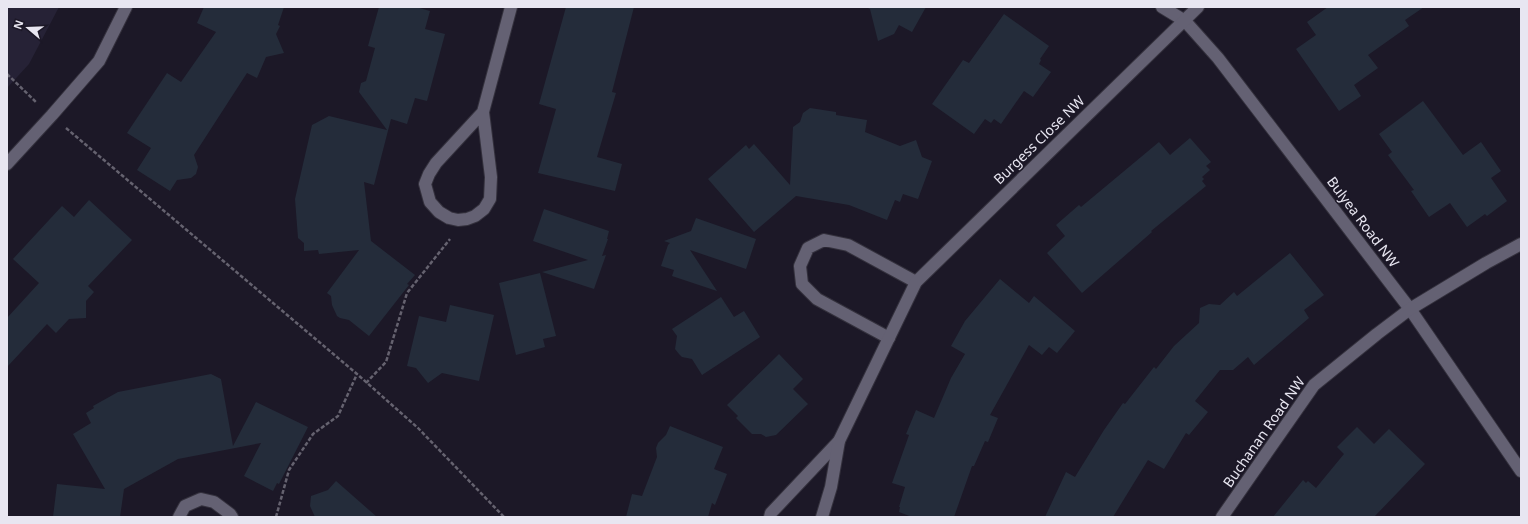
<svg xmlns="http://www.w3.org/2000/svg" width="1528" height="524" viewBox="0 0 1528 524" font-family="'Noto Sans',sans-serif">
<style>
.built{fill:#262236}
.building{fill:#242c3a}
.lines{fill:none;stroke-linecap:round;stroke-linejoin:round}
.minor-casing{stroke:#34313d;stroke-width:14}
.path{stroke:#65626f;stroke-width:2.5;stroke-dasharray:4 2;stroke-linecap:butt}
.minor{stroke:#646173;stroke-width:12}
.labels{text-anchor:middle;stroke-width:3;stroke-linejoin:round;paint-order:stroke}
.street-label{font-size:14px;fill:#e8e6f1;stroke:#1c1827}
</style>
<rect width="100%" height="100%" fill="#1c1827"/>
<path class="built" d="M 7,7 L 59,7 L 29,64 L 7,88 Z"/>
<g class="building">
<path d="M 204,7 L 284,7 L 278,25 L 280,26 L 276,34 L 284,53 L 266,57 L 257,78 L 247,73 L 194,155 L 198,167 L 196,174 L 191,178 L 177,180 L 170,191 L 137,170 L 151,148 L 127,133 L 167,73 L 181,82 L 216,32 L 197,23 Z"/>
<path d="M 379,7 L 416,7 L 430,11 L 425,29 L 445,34 L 427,101 L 415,98 L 407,124 L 391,119 L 374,185 L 364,182 L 371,241 L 415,275 L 407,284 L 409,285 L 369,336 L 349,320 L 340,318 L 337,316 L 332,305 L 331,296 L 327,293 L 359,250 L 319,254 L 318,250 L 304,251 L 304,243 L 298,238 L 295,199 L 312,125 L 329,116 L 387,130 L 359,92 L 361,83 L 366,81 L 375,48 L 368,46 Z"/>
<path d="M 566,7 L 634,7 L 612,92 L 616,93 L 597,157 L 622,164 L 615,191 L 538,173 L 556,109 L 539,104 Z"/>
<path d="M 866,7 L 926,7 L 912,32 L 899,25 L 894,34 L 878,41 L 870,9 Z"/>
<path d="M 1328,7 L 1424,7 L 1405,20 L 1409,26 L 1368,55 L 1378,68 L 1354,85 L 1361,96 L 1339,111 L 1296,49 L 1316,35 L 1307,22 Z"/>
<path d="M 1004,14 L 1049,46 L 1040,59 L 1041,60 L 1039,64 L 1051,72 L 1033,97 L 1024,91 L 1001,124 L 994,119 L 991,123 L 985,119 L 974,134 L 932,104 L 963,60 L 969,63 Z"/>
<path d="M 1423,101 L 1463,155 L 1481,142 L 1501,171 L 1491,178 L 1507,201 L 1487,216 L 1485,214 L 1467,227 L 1450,203 L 1429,217 L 1411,191 L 1414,190 L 1388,155 L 1392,152 L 1379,134 Z"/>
<path d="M 810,108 L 836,112 L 836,115 L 867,120 L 865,132 L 900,146 L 916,140 L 922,157 L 932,161 L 918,199 L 903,194 L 900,202 L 895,200 L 887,220 L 849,205 L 796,196 L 754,232 L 708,179 L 746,145 L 749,149 L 754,144 L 790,185 L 793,127 L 800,122 L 803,113 Z"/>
<path d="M 1190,138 L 1211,162 L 1206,166 L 1210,170 L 1202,177 L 1204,179 L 1202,181 L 1206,186 L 1151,231 L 1152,232 L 1082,293 L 1047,253 L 1065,236 L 1056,225 L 1079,205 L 1081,207 L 1159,142 L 1170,155 Z"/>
<path d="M 89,200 L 132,240 L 88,286 L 94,292 L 86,301 L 86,318 L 69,319 L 56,333 L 47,324 L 7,367 L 7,318 L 39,283 L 13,259 L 62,206 L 74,217 Z"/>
<path d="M 544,209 L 609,231 L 607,239 L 608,239 L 602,256 L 606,255 L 594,289 L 542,272 L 588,260 L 533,241 Z"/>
<path d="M 696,218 L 756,239 L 746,269 L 690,250 L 717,291 L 672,276 L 674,270 L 661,266 L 668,245 L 670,243 L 664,241 L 691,231 Z"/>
<path d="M 1290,253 L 1324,295 L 1304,310 L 1309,318 L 1254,365 L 1248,357 L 1233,370 L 1220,370 L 1195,401 L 1208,412 L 1189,435 L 1186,433 L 1164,469 L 1148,460 L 1113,517 L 1045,517 L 1066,472 L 1075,477 L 1104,430 L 1123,403 L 1125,404 L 1154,367 L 1156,369 L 1174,346 L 1199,323 L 1200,308 L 1209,304 L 1220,305 L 1234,292 L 1237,296 Z"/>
<path d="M 540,273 L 556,336 L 543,339 L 545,347 L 516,355 L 499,283 Z"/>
<path d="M 1000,279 L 1029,303 L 1034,296 L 1075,331 L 1057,353 L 1049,347 L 1042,355 L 1029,345 L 990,415 L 998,418 L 988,442 L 985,441 L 974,466 L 972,466 L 954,517 L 912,517 L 899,512 L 900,507 L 899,507 L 905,487 L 892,483 L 909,435 L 906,434 L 916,410 L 934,418 L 951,378 L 965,354 L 951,346 L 965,321 Z"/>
<path d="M 721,297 L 734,317 L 744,311 L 760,337 L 702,375 L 692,359 L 682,357 L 679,354 L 675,349 L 677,336 L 672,329 Z"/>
<path d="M 450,305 L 494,315 L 479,381 L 442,373 L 428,383 L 416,368 L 407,366 L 419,316 L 446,322 Z"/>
<path d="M 779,354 L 803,379 L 793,389 L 808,404 L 776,435 L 766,437 L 761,434 L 752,434 L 736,418 L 738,416 L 727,405 Z"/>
<path d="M 211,374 L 221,379 L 233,446 L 256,402 L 308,427 L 279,484 L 277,483 L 273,491 L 244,476 L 261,443 L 178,459 L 124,489 L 120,517 L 53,517 L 57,484 L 105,489 L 73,434 L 91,423 L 86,413 L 94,408 L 93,406 L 118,392 Z"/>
<path d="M 670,426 L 723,447 L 714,469 L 727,474 L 715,505 L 712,503 L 708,517 L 626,517 L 632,494 L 642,496 L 657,457 L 656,448 L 658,443 L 666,435 Z"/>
<path d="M 1357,427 L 1374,444 L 1389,429 L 1425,464 L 1374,517 L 1273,517 L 1303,480 L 1306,483 L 1308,481 L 1316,488 L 1344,454 L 1337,447 Z"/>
<path d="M 336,481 L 377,517 L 315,517 L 310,506 L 311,496 L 328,490 Z"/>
</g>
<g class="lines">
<defs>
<g id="minor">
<path d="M 1162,7 L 1185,21 L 1218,58 L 1410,309 L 1521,471"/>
<path d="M 483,112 L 436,163 L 429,174 L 425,184 L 430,202 L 439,212 L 449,218 L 458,220 L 467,219 L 475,216 L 484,209 L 490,199 L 491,177 L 483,112 L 511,7"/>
<path d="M 7,164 L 52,115 L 99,61 L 126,7"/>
<path d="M 889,338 L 817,299 L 802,284 L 800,266 L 808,248 L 824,240 L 848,245 L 916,282"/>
<path d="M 179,517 L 185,506 L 201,499 L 214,502 L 230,514 L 232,517"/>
<path d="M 770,517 L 771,513 L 839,441"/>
<path d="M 822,517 L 831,487 L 839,441 L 916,282 L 1198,7"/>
<path d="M 1222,517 L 1314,385 L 1377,334 L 1410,309 L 1486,263 L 1521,244"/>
</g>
</defs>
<use href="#minor" class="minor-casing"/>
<g class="path">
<path d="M 7,74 L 37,103"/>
<path d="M 66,128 L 357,374 L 418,428 L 504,517"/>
<path d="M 366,383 L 386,362 L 407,293 L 450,239"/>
<path d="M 276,517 L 289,470 L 313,434 L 338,416 L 357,374"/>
</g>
<use href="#minor" class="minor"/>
</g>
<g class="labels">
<g class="street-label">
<text transform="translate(1039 140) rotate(-44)" y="5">Burgess Close NW</text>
<text transform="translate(1363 222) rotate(53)" y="5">Bulyea Road NW</text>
<text transform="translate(1264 432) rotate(-55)" y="5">Buchanan Road NW</text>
</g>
</g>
<rect width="1528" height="524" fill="none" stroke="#e8e6f1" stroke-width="16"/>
<g transform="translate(28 28) rotate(289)" stroke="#1c1827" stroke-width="3" paint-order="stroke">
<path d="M0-3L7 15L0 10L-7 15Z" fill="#e8e6f1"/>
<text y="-6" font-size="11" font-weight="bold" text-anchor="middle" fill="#e8e6f1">N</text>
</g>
</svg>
